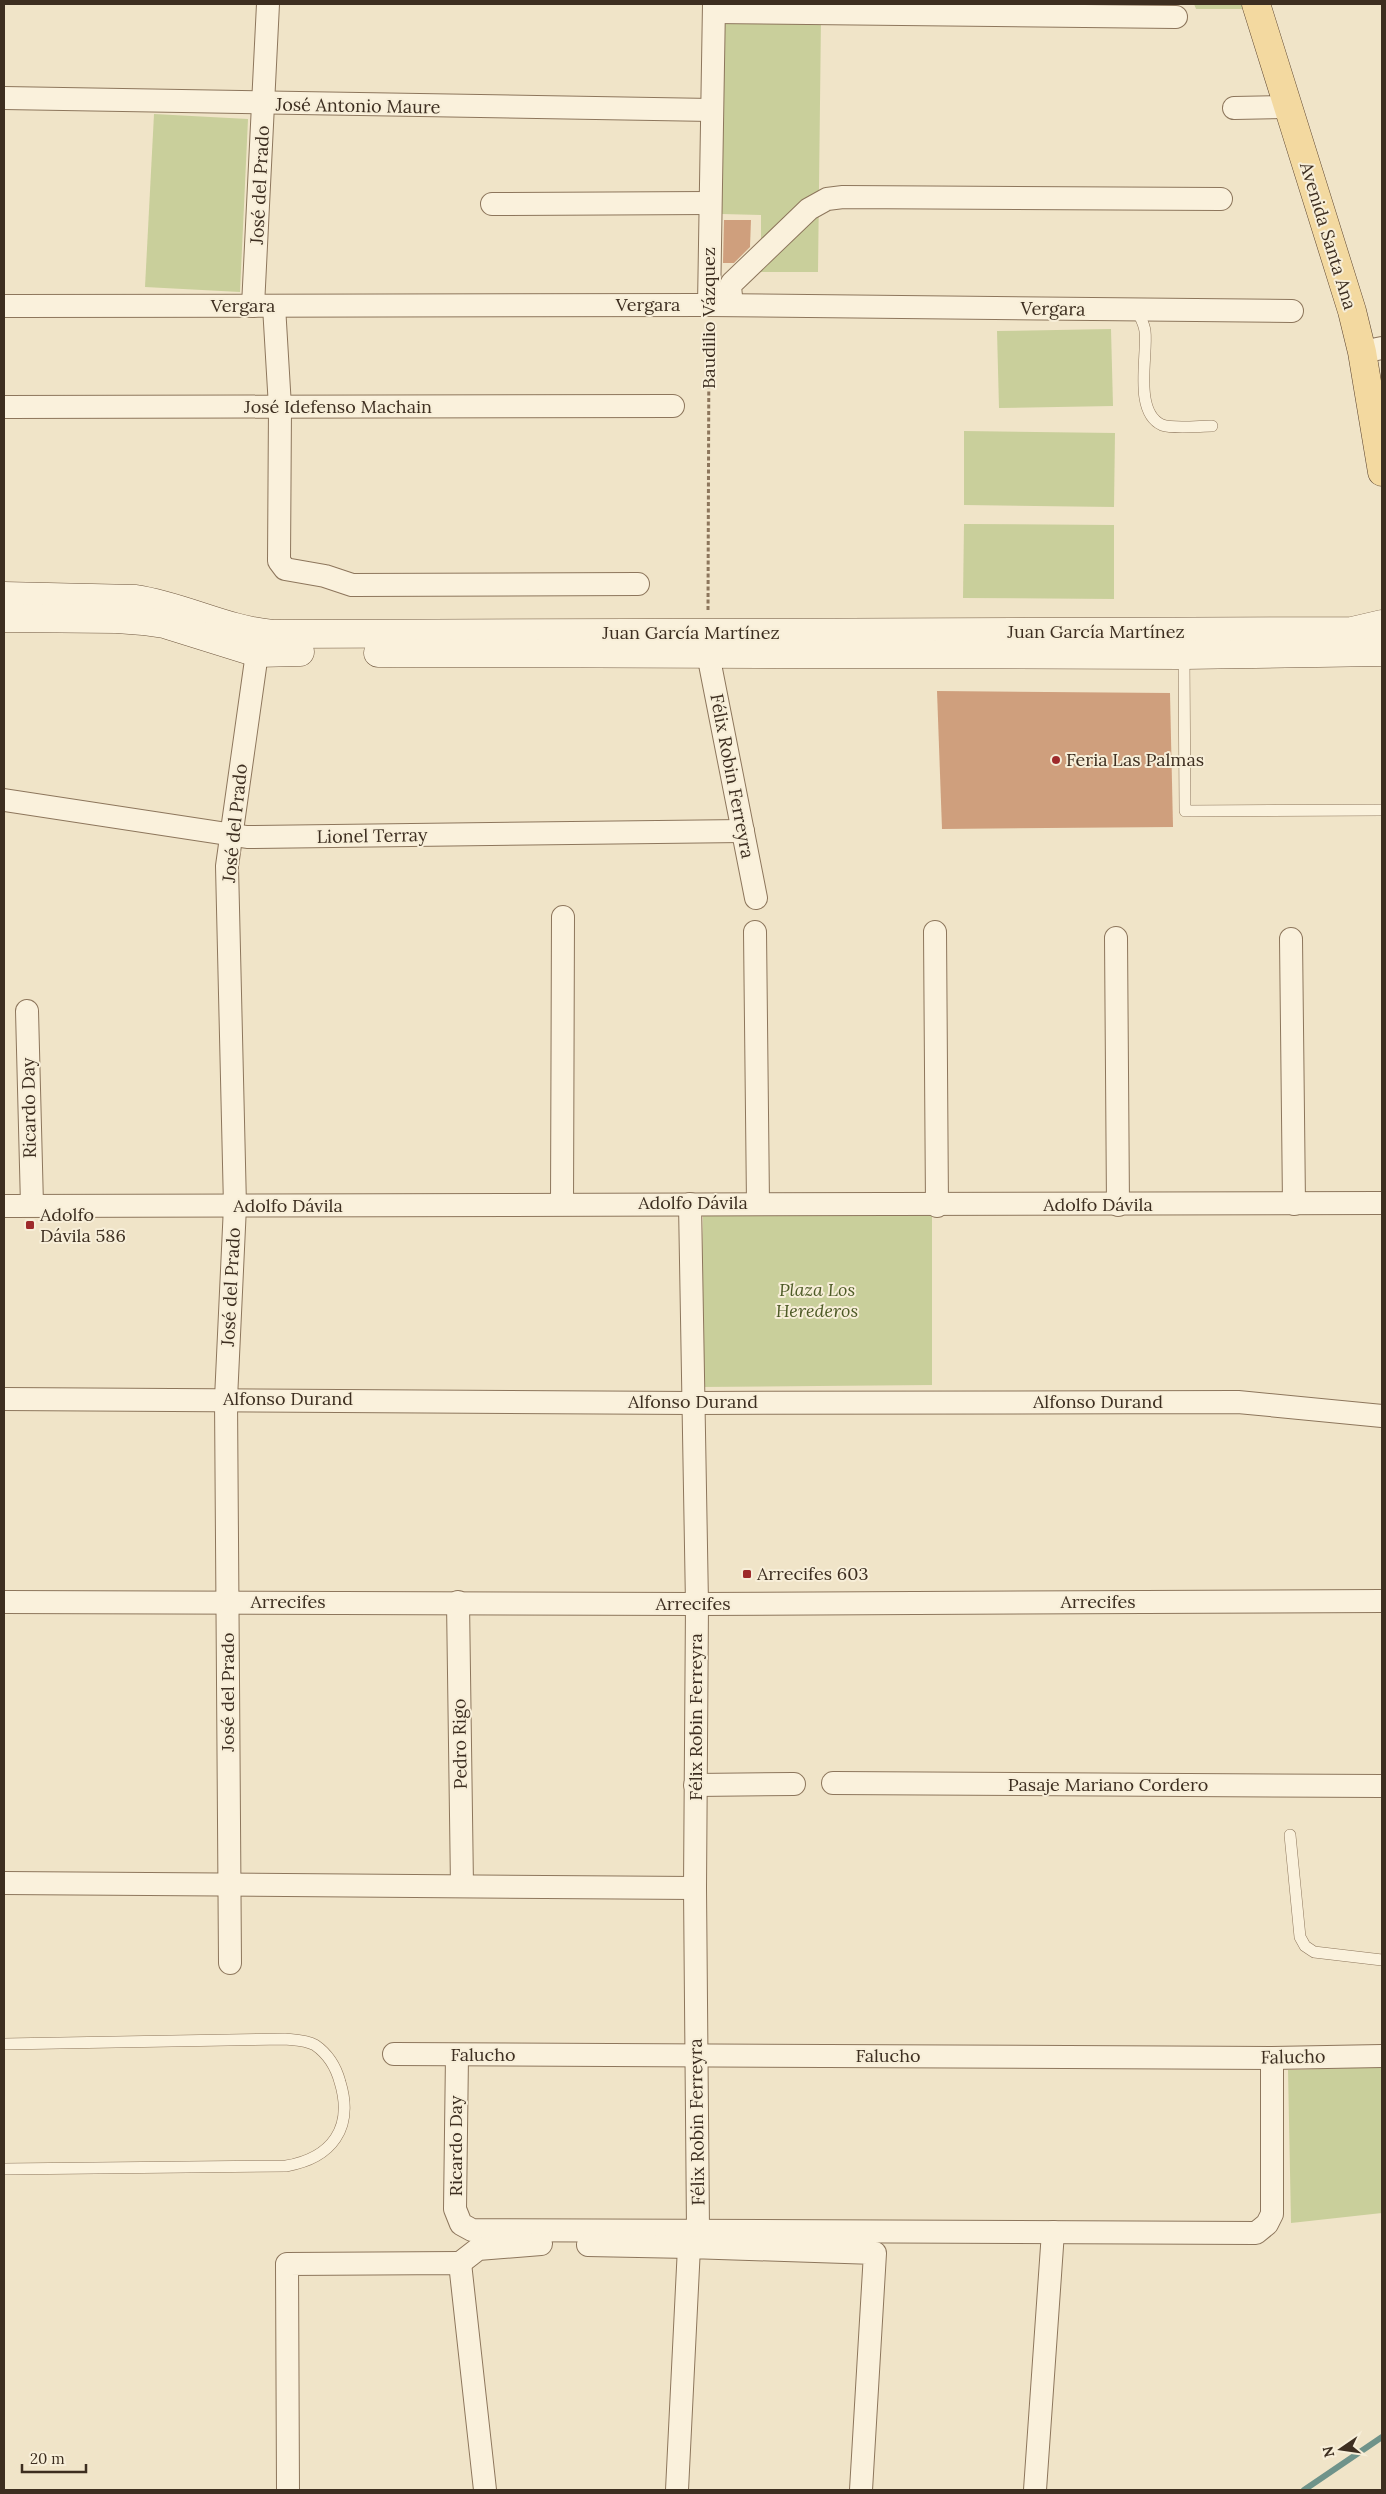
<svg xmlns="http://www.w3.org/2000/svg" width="1386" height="2494" viewBox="0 0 1386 2494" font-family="Lora,serif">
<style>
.green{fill:#c9cf9b}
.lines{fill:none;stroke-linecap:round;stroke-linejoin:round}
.stream{stroke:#6f938a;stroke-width:6}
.building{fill:#cf9f7d}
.lane-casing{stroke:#8d765c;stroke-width:12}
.street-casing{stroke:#8d765c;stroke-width:24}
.secondary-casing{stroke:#6f573f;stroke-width:29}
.primary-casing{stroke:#5b4430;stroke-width:29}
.path{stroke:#8d765c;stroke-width:3;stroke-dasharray:4 2.5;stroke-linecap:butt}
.lane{stroke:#faf1dc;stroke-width:11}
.street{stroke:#faf1dc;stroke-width:22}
.secondary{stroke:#faf1dc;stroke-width:28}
.primary{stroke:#f3d9a0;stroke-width:28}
.poi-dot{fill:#9e2a2b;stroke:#f7eed8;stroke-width:2}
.labels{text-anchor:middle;stroke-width:4;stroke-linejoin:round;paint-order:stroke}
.street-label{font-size:18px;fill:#3d2e20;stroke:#f7eed8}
.poi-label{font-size:18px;fill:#3d2e20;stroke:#f7eed8;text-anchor:start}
.park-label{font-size:18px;font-style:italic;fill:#4d5a26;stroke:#f7eed8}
</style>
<rect width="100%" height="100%" fill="#f0e4c8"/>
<g class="green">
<path d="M 1194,4 L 1241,4 L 1243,9 L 1196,9 Z"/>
<path d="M 723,17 L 821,18 L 818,272 L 761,272 L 761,215 L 722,214 Z"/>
<path d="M 154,114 L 248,119 L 240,292 L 145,287 Z"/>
<path d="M 1111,329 L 1113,406 L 999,408 L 997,331 Z"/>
<path d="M 964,431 L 1115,433 L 1114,507 L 964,505 Z"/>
<path d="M 964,524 L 1114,525 L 1114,599 L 963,598 Z"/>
<path d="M 932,1212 L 932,1385 L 700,1387 L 703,1215 Z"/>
<path d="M 1382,2067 L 1382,2213 L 1291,2223 L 1288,2070 Z"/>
</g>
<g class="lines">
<path class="stream" d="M 1304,2490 L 1382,2437"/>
</g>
<g class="building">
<path d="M 724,220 L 751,220 L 750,247 L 734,263 L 723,263 Z"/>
<path d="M 937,691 L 1170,693 L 1173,827 L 942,829 Z"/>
</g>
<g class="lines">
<defs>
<g id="lane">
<path d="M 1137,310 C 1140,317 1144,323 1145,331 C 1148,355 1133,412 1162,425 C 1173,429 1200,426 1212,426"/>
<path d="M 1184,655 L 1185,811 L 1382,810"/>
<path d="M 1290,1835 L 1300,1937 L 1305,1946 L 1314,1952 L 1382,1960"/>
<path d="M 4,2044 L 285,2039 C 295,2040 306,2040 315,2045 C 328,2054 336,2067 340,2082 C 354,2128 332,2158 286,2166 L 4,2169"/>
</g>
<g id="street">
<path d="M 714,12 L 1176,17"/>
<path d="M 4,98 L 712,110"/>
<path d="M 1234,108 L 1288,107"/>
<path d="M 492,204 L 709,203"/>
<path d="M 709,305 L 714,4"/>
<path d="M 732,305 L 730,287 L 732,283 L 809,209 L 827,199 L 843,197 L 1221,199"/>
<path d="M 4,306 L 709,305 L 1292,311"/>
<path d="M 253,306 L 268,4"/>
<path d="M 274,306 L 280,407 L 279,561 L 285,569 L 325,576 L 352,585 L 638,584"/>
<path d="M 1362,352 L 1382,348"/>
<path d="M 4,407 L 673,406"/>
<path d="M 708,654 L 756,898"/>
<path d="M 4,800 L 247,837 L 743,831"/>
<path d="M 755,932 L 758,1203"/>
<path d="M 935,932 L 937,1206"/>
<path d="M 1116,938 L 1118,1205"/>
<path d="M 1291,939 L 1294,1204"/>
<path d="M 27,1011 L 32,1205"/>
<path d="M 562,1204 L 563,917"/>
<path d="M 690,1204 L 697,1604 L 695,1888 L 698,2230"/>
<path d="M 4,1206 C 463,1201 923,1208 1382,1203"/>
<path d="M 4,1399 L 693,1403 L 1238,1402 L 1382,1416"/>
<path d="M 4,1602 L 697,1604 L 1382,1601"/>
<path d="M 458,1602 L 462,1886"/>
<path d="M 833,1783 L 1382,1786"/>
<path d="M 695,1785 L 794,1784"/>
<path d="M 4,1883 L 695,1888"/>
<path d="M 230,1963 L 226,1399 L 235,1206 L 227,866 L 257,653 L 257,636"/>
<path d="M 394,2054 L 1272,2058 L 1382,2056"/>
<path d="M 457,2055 L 455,2209 L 461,2224 L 472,2230 L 1256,2233 L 1267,2224 L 1272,2214 L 1272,2058"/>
<path d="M 588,2245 L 689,2247"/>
<path d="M 460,2263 L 478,2249 L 541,2244"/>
<path d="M 288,2490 L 287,2264 L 460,2263 L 485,2490"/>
<path d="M 677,2490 L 689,2247 L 875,2253 L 861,2490"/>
<path d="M 1035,2490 L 1053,2232"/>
</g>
<g id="secondary">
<path d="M 4,596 L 136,599 C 183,606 226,630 273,634 L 1352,631 L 1382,624"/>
<path d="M 4,618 L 117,619 L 143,621 L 164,624 L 257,653 L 300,652"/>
<path d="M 378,653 L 1184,655 L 1382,652"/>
</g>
<path id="primary" d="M 1256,4 L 1352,311 L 1362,352 L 1382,472"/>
</defs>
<use href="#lane" class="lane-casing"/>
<use href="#street" class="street-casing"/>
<use href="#secondary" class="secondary-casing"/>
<use href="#primary" class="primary-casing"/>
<path class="path" d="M 708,610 L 709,326"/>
<use href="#lane" class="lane"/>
<use href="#street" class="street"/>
<use href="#secondary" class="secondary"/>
<use href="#primary" class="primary"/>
</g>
<g class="poi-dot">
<circle cx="1056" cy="760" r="5"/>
<rect x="25" y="1220" width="10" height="10" rx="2.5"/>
<rect x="742" y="1569" width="10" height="10" rx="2.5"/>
</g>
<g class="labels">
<g class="street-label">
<text transform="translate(358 106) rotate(1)" y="6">José Antonio Maure</text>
<text transform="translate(260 185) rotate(-87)" y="6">José del Prado</text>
<text transform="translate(1328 236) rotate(73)" y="6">Avenida Santa Ana</text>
<text x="648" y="311">Vergara</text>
<text x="243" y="312">Vergara</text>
<text transform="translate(1053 309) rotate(1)" y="6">Vergara</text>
<text transform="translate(709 318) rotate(-90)" y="6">Baudilio Vázquez</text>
<text x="338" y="413">José Idefenso Machain</text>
<text x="1096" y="638">Juan García Martínez</text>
<text x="691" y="639">Juan García Martínez</text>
<text transform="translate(732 776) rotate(79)" y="6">Félix Robin Ferreyra</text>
<text transform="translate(235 823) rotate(-84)" y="6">José del Prado</text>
<text transform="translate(372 836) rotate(-1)" y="6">Lionel Terray</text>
<text transform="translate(29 1108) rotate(-91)" y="6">Ricardo Day</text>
<text x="693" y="1209">Adolfo Dávila</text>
<text x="1098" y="1211">Adolfo Dávila</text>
<text x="288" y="1212">Adolfo Dávila</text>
<text transform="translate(231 1287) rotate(-87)" y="6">José del Prado</text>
<text x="288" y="1405">Alfonso Durand</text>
<text x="693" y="1408">Alfonso Durand</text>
<text x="1098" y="1408">Alfonso Durand</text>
<text x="288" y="1608">Arrecifes</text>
<text x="1098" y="1608">Arrecifes</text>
<text x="693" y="1610">Arrecifes</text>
<text transform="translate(228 1692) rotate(-90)" y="6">José del Prado</text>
<text transform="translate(696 1717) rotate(-90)" y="6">Félix Robin Ferreyra</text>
<text transform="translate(460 1744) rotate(-91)" y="6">Pedro Rigo</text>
<text x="1108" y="1791">Pasaje Mariano Cordero</text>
<text x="483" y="2061">Falucho</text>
<text x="888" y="2062">Falucho</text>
<text transform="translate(1293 2057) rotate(-1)" y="6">Falucho</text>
<text transform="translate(697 2122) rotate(-91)" y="6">Félix Robin Ferreyra</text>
<text transform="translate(456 2146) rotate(-90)" y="6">Ricardo Day</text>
</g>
<g class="poi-label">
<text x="1066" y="766">Feria Las Palmas</text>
<text x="40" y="1221">Adolfo<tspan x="40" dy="21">Dávila 586</tspan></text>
<text x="757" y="1580">Arrecifes 603</text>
</g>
<g class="park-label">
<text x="817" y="1296">Plaza Los<tspan x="817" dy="21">Herederos</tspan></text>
</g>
</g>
<rect width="1386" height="2494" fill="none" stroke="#3d2e20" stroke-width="10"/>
<g transform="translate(1341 2449) rotate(257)" stroke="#f7eed8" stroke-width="4" paint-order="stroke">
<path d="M0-4L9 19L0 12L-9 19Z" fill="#3d2e20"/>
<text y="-8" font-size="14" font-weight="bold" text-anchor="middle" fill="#3d2e20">N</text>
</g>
<path d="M22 2464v8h64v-8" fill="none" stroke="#3d2e20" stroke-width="2.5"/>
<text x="30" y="2464" font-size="15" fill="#3d2e20" stroke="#f7eed8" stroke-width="4" paint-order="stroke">20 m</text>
</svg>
